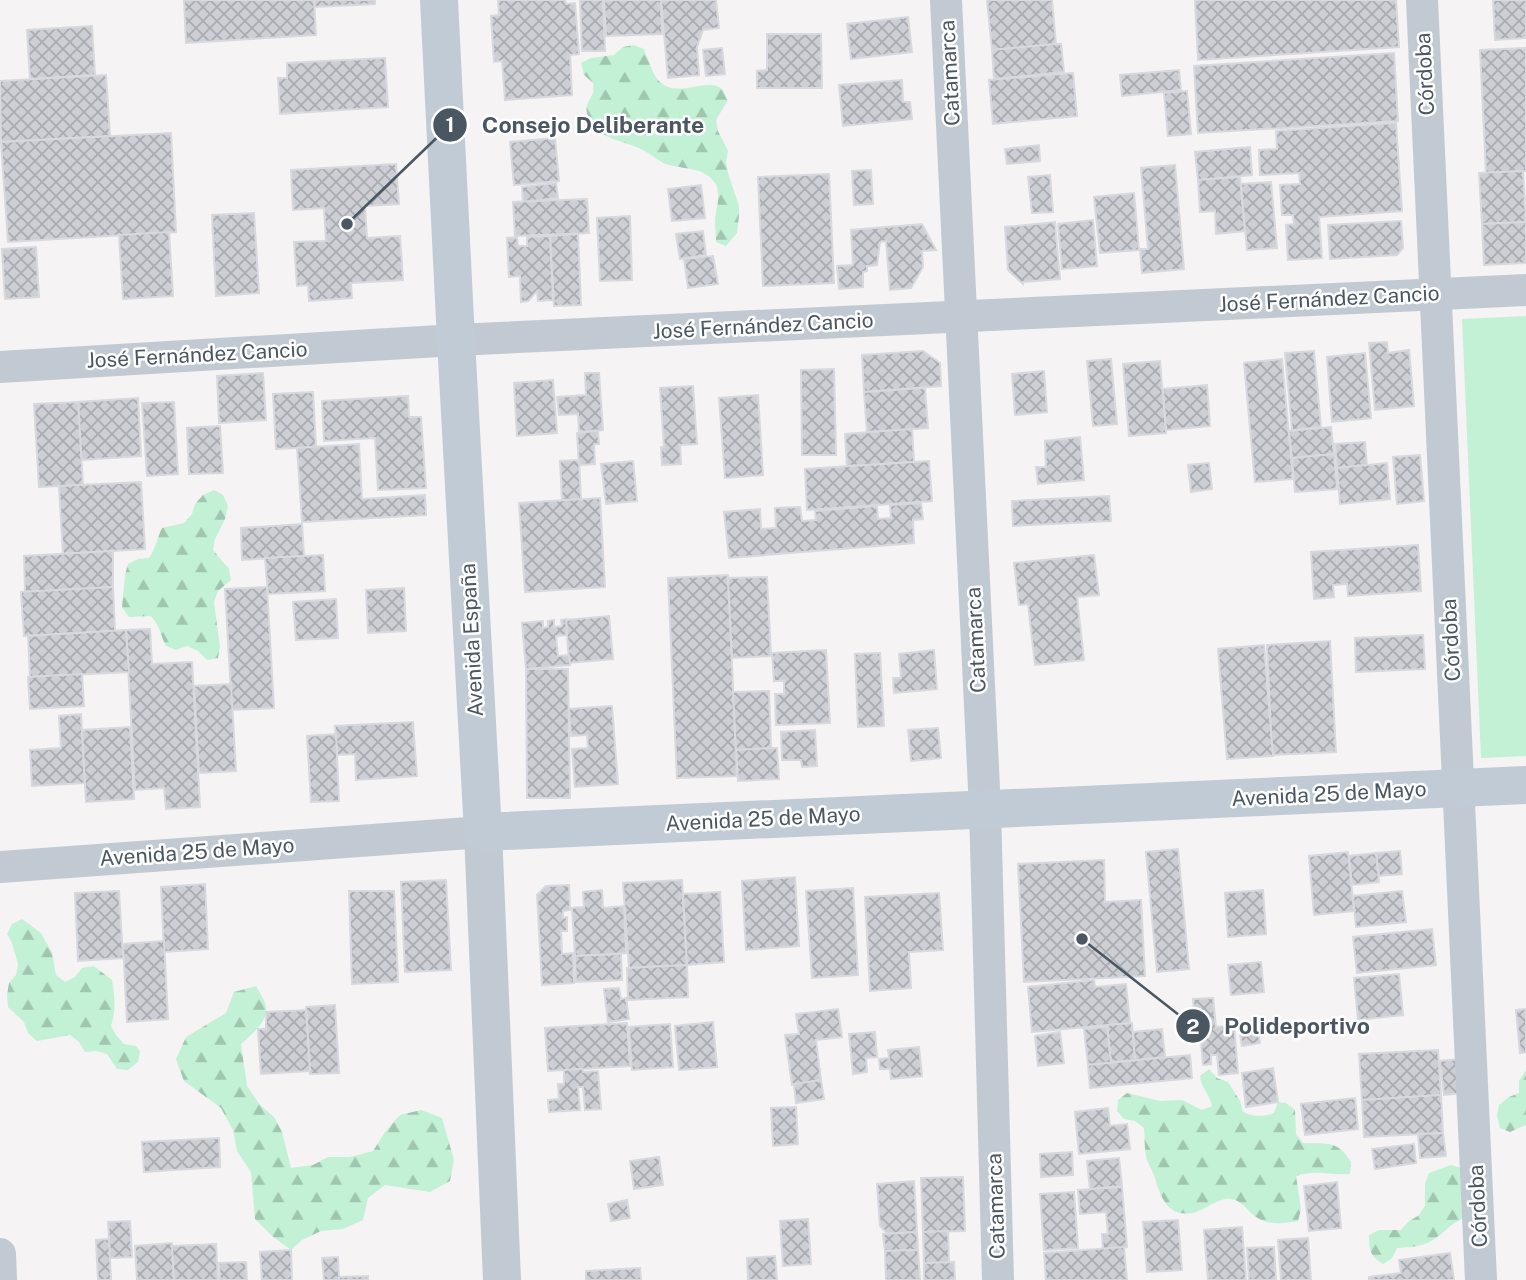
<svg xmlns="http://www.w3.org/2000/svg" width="1526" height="1280" viewBox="0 0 1526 1280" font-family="'Public Sans',sans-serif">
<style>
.grass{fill:#c3f1d5}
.forest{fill:url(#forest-firs)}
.building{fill:url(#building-cross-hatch);stroke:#d7d9de;stroke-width:2}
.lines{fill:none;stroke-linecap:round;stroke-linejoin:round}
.minor{stroke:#c1cad2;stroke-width:32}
.tertiary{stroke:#c1cad2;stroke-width:38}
.secondary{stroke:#c1cbd6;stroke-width:38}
.labels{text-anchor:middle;stroke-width:5;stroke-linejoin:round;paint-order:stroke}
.street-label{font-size:21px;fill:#4a5661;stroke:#fff}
.leader{fill:none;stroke:#4a5661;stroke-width:2.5}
.callout-dot{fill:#4a5661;stroke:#fff;stroke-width:2.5}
.mark-label{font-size:21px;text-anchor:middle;font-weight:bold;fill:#fff}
.callout-label{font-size:23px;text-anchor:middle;font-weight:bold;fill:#4a5661;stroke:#fff;stroke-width:5;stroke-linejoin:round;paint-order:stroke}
</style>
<defs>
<pattern id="forest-firs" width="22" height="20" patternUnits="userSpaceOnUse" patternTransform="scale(1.75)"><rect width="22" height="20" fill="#c3f1d5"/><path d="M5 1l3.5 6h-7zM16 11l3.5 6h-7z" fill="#a0c6b0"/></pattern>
<pattern id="building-cross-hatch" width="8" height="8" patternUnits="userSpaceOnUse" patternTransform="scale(1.75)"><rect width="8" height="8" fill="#cdcfd5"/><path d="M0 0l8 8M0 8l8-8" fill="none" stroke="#a8abb0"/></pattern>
</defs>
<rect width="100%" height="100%" fill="#f5f3f3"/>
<path class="grass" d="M 1526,316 L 1526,756 L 1481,758 L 1462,319 Z"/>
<g class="forest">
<path d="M 634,45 L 644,49 C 648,58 652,73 658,80 C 677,101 708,75 723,90 C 723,90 727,100 728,100 L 716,120 L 718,131 L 728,151 L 726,162 L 728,173 L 739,206 L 739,216 L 737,233 L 726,246 L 716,242 C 716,235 715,228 715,220 C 716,209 722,194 715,183 C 703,166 684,170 666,164 C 658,161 651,154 643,150 C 624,140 592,139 587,113 C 585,104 590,101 593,93 C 594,90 593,86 593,83 L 584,75 L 581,63 L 591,58 L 614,55 L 623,47 Z"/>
<path d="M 214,490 L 223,495 L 228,506 L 225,519 L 215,539 L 213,550 L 229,569 L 231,580 L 218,591 L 214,602 L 220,647 L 218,658 L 207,660 L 198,651 L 187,646 L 176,650 L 166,646 C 160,634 160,626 151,616 L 129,617 L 122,607 L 125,575 L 128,564 L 138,559 L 149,558 C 156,548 157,538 162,528 L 184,523 L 192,514 L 195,504 L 203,495 Z"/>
<path d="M 22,919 L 41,933 L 52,953 L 56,975 L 65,982 L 75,977 L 82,968 L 94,966 L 112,980 C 115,997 116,1009 111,1026 L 116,1035 L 124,1044 L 136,1046 L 140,1051 L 138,1062 L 128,1070 L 117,1069 L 107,1054 L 96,1051 L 85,1052 L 79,1042 L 70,1035 L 37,1041 L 28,1033 L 24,1022 L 8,1007 L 7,995 L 9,983 L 16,975 L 18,964 L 12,943 L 7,934 L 12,924 Z"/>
<path d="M 256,986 C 259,992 265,1000 266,1007 C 268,1022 251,1035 241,1044 L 247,1086 L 260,1105 L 274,1117 L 282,1132 L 291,1168 L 313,1165 L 328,1157 L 350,1157 L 373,1151 L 385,1132 L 400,1115 L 421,1110 L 442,1118 L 454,1160 L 450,1181 L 430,1192 L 385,1185 L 368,1198 L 363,1220 L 343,1229 L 321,1231 L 302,1240 L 291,1250 L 272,1236 L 255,1219 L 251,1172 L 237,1151 L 233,1130 L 221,1108 L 184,1081 L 176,1059 L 186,1037 L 226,1013 L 234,992 Z"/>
<path d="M 1209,1069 L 1217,1078 L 1228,1082 L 1240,1101 L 1243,1112 C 1255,1117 1262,1117 1274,1113 L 1278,1102 L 1286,1103 L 1295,1110 L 1296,1134 L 1303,1143 C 1326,1144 1337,1139 1351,1162 L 1350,1174 C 1330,1176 1315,1169 1296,1176 L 1301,1209 L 1298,1221 C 1284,1223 1269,1226 1256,1217 C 1247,1211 1243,1201 1231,1199 C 1219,1197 1207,1209 1196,1212 C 1167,1220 1160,1195 1154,1175 C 1152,1170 1149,1165 1147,1160 C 1144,1150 1145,1138 1144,1128 L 1135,1121 L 1124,1119 L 1117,1111 L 1118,1100 L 1127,1093 L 1160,1101 L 1182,1100 L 1202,1110 L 1212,1106 C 1209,1092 1202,1090 1200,1076 Z"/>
<path d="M 1526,1070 L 1526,1125 L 1510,1132 L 1500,1128 L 1497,1116 L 1499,1105 L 1509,1097 L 1519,1093 L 1519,1081 Z"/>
<path d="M 1451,1165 L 1462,1168 L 1464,1218 C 1449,1224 1444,1234 1431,1241 C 1421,1247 1409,1247 1397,1248 L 1392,1258 L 1383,1264 C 1370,1256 1369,1250 1369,1235 L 1379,1230 L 1401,1230 L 1409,1221 L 1418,1216 L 1425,1206 L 1425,1184 L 1429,1173 Z"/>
</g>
<g class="building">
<path d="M 184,0 L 314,0 L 316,35 L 186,43 Z"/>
<path d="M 314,0 L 375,0 L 375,4 L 315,7 Z"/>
<path d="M 498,0 L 565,0 L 566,4 L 575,3 L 579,54 L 570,55 L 572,95 L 505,100 L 502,61 L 494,62 L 491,16 L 499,15 Z"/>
<path d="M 580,0 L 603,0 L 605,51 L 582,51 Z"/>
<path d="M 604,0 L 661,0 L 662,34 L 606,36 Z"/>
<path d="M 661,0 L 716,0 L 719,28 L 703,30 L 697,47 L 699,75 L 668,78 Z"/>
<path d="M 987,0 L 1052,0 L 1056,44 L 992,50 Z"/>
<path d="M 1195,0 L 1396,0 L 1399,47 L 1198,60 Z"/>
<path d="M 1493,0 L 1526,0 L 1526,38 L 1495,40 Z"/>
<path d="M 908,17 L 912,52 L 851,59 L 847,24 Z"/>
<path d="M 92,26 L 95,75 L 30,79 L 27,30 Z"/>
<path d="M 767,34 L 821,34 L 822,88 L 757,88 L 757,71 L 767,70 Z"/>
<path d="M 1056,44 L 1061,44 L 1064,72 L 994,79 L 992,50 Z"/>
<path d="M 722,48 L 725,74 L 706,76 L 703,50 Z"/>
<path d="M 1526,48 L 1526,171 L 1486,173 L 1480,50 Z"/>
<path d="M 1394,53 L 1398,121 L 1198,133 L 1194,66 Z"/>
<path d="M 385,58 L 388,107 L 280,114 L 278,78 L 287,78 L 287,63 Z"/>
<path d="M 1179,70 L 1181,90 L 1122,96 L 1120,75 Z"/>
<path d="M 1073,73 L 1077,116 L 993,124 L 989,80 Z"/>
<path d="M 106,75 L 110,136 L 1,142 L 0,81 Z"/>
<path d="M 902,80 L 903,102 L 910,102 L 912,119 L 843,126 L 839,85 Z"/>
<path d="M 1187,91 L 1191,134 L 1168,136 L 1164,93 Z"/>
<path d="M 1396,123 L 1402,211 L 1319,217 L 1322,258 L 1288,260 L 1286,225 L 1294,224 L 1293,215 L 1282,215 L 1280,185 L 1300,184 L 1299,173 L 1260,175 L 1259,150 L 1277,149 L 1276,131 Z"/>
<path d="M 171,133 L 176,232 L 8,242 L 1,142 Z"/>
<path d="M 555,138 L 559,181 L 514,185 L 510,142 Z"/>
<path d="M 1039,145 L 1040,161 L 1007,164 L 1005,149 Z"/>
<path d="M 1250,147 L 1252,175 L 1198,180 L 1195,152 Z"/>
<path d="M 396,164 L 399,204 L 365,206 L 367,238 L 400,236 L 403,280 L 351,283 L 352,298 L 309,301 L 308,285 L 297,286 L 294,242 L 326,241 L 324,208 L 293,210 L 291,170 Z"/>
<path d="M 1175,165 L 1184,269 L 1142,273 L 1140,249 L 1148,249 L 1141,168 Z"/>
<path d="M 871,170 L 873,204 L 854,205 L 852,171 Z"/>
<path d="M 1523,171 L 1526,222 L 1482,224 L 1479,173 Z"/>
<path d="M 829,174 L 834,283 L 763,286 L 758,177 Z"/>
<path d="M 1050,175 L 1053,212 L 1032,213 L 1028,177 Z"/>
<path d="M 1240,177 L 1245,231 L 1216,234 L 1215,211 L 1200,212 L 1198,180 Z"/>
<path d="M 1271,182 L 1277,248 L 1247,250 L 1241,184 Z"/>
<path d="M 556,183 L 558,198 L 523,202 L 522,187 Z"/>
<path d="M 701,185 L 705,218 L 672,221 L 668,189 Z"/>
<path d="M 1134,193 L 1139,250 L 1100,253 L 1094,197 Z"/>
<path d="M 587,199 L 589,233 L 515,236 L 513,202 Z"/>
<path d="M 254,213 L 259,293 L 216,296 L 212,215 Z"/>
<path d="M 630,216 L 632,280 L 600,281 L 597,218 Z"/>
<path d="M 1093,220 L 1097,266 L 1062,269 L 1058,224 Z"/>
<path d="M 1401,221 L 1403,248 L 1397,255 L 1330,259 L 1328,225 Z"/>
<path d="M 1055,222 L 1060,279 L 1023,282 L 1023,284 L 1008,270 L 1005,227 Z"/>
<path d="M 1526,222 L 1526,263 L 1484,265 L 1482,224 Z"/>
<path d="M 922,224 L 936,250 L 922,251 L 923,267 L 911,288 L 890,290 L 886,241 L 880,242 L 877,265 L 867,266 L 867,271 L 863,272 L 863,287 L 839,289 L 837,266 L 853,265 L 851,230 Z"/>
<path d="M 703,231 L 706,255 L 680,259 L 676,234 Z"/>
<path d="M 169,232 L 173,296 L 123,299 L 119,235 Z"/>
<path d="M 578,234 L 581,305 L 554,306 L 550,236 Z"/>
<path d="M 550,236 L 553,300 L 538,301 L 537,291 L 528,301 L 521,302 L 520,276 L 509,277 L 507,238 L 517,237 L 518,246 L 527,246 L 527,237 Z"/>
<path d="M 36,247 L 39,297 L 5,299 L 2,249 Z"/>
<path d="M 713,256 L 718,284 L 688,288 L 684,259 Z"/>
<path d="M 1387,342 L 1388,353 L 1409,350 L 1414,406 L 1375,410 L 1369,343 Z"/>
<path d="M 923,351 L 940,363 L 941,386 L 864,392 L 862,355 Z"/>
<path d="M 1314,351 L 1321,427 L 1292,430 L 1285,353 Z"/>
<path d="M 1365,353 L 1371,418 L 1332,422 L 1327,357 Z"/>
<path d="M 1111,359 L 1117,424 L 1093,426 L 1087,361 Z"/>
<path d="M 1282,359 L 1293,479 L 1255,482 L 1244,363 Z"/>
<path d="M 1160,361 L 1166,433 L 1129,436 L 1123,364 Z"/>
<path d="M 834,369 L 836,455 L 802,455 L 801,370 Z"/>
<path d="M 1044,371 L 1047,412 L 1015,415 L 1012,374 Z"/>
<path d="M 263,373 L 266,420 L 219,423 L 217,376 Z"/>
<path d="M 585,373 L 599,373 L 603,430 L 579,432 L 578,414 L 559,415 L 557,397 L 586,395 Z"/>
<path d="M 553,380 L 557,433 L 517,436 L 514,383 Z"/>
<path d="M 1207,385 L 1210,426 L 1166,430 L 1163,389 Z"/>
<path d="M 693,386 L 697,444 L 680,445 L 681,464 L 662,465 L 661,447 L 664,447 L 660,388 Z"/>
<path d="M 925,388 L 928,428 L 867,432 L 864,392 Z"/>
<path d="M 313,392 L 316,447 L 276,449 L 273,394 Z"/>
<path d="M 758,395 L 763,475 L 725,478 L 719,398 Z"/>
<path d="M 408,396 L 409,417 L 421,417 L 426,488 L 378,490 L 375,438 L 324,441 L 322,401 Z"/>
<path d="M 138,398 L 141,456 L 81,460 L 78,402 Z"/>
<path d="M 78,402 L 83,485 L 39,487 L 34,404 Z"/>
<path d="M 174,402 L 178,474 L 147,476 L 142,403 Z"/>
<path d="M 220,426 L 223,473 L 189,474 L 187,428 Z"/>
<path d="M 1331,427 L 1334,454 L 1292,458 L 1289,431 Z"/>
<path d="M 912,429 L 914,462 L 847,466 L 845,434 Z"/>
<path d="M 598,431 L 599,444 L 594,444 L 595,464 L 579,465 L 577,433 Z"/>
<path d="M 1080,437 L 1084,480 L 1038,484 L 1036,467 L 1046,467 L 1045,441 Z"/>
<path d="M 1365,442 L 1367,465 L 1337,468 L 1335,444 Z"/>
<path d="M 359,444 L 362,499 L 425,495 L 426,515 L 302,522 L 297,448 Z"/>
<path d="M 1334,454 L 1337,489 L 1295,492 L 1292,458 Z"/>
<path d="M 1420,455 L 1424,501 L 1397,504 L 1393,457 Z"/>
<path d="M 579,460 L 581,499 L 562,500 L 560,461 Z"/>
<path d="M 633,461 L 637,501 L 606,504 L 601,464 Z"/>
<path d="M 929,461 L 932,501 L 807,510 L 805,469 Z"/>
<path d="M 1209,463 L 1212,489 L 1191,492 L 1188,465 Z"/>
<path d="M 1387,463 L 1390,499 L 1340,504 L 1337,468 Z"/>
<path d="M 141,482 L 145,549 L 63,554 L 59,486 Z"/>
<path d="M 1109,496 L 1111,521 L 1013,526 L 1012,501 Z"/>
<path d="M 600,498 L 605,587 L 525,592 L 519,503 Z"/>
<path d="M 921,503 L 923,519 L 913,520 L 914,543 L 729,558 L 724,512 L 760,509 L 761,529 L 776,528 L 775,508 L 800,507 L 802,521 L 816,520 L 815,511 L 877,506 L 878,519 L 891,518 L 890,505 Z"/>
<path d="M 302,524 L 304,556 L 242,560 L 241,528 Z"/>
<path d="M 1418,545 L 1421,591 L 1348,596 L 1347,584 L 1333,585 L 1334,597 L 1314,599 L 1311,552 Z"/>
<path d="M 113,551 L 113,587 L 25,592 L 24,556 Z"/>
<path d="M 323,555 L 325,591 L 268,594 L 265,558 Z"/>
<path d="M 1094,555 L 1099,595 L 1077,597 L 1084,660 L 1035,665 L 1028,604 L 1019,605 L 1014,563 Z"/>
<path d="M 728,575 L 737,776 L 677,778 L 668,578 Z"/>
<path d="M 767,577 L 771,656 L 732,658 L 728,578 Z"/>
<path d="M 113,587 L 115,631 L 24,636 L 21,592 Z"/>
<path d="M 267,587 L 274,708 L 232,710 L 225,589 Z"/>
<path d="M 404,588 L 406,631 L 368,633 L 366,590 Z"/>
<path d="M 336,599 L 338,638 L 296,640 L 293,602 Z"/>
<path d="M 609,616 L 613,659 L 569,663 L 566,620 Z"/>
<path d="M 566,619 L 567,635 L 556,636 L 558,656 L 569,655 L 570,665 L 526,669 L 522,623 L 543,621 L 543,628 L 548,627 L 548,621 L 554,620 L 554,627 L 562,626 L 561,620 Z"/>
<path d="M 150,629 L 152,664 L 192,662 L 200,807 L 166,809 L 164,788 L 135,790 L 126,630 Z"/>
<path d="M 126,630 L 129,672 L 30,677 L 28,636 Z"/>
<path d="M 1423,635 L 1425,669 L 1356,672 L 1355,638 Z"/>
<path d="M 1330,641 L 1336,752 L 1272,755 L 1267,645 Z"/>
<path d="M 1264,645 L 1273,756 L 1227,759 L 1218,649 Z"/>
<path d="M 826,650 L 830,723 L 776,725 L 775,694 L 784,694 L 784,681 L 774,681 L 772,653 Z"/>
<path d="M 934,650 L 937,689 L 894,693 L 893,678 L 901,678 L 899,654 Z"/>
<path d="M 880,653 L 884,726 L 858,727 L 855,654 Z"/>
<path d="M 526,669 L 568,669 L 570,798 L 527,798 Z"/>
<path d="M 82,674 L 84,706 L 30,709 L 28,677 Z"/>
<path d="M 231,684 L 236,771 L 199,773 L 194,686 Z"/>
<path d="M 769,691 L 771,748 L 736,750 L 733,692 Z"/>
<path d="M 612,706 L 618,784 L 575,787 L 572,749 L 588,748 L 587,735 L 571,736 L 569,709 Z"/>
<path d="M 81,714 L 85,783 L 32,786 L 30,750 L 61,748 L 59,716 Z"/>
<path d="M 413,722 L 417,776 L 356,780 L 355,754 L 337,755 L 335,726 Z"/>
<path d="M 130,727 L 134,799 L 86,802 L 82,730 Z"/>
<path d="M 938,728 L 941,758 L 911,761 L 908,730 Z"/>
<path d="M 815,730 L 817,766 L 802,767 L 801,760 L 782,760 L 781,732 Z"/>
<path d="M 336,734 L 339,801 L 311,802 L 307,736 Z"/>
<path d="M 771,748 L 777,748 L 779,779 L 738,781 L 736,750 Z"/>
<path d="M 1178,849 L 1189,969 L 1157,972 L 1146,852 Z"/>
<path d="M 1400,851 L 1402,874 L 1379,876 L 1376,853 Z"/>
<path d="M 1348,852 L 1354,911 L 1314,915 L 1309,856 Z"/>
<path d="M 1376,853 L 1379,882 L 1352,885 L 1349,856 Z"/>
<path d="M 1104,860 L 1105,902 L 1141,900 L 1145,976 L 1024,982 L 1018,864 Z"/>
<path d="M 795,877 L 799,946 L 746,950 L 742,881 Z"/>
<path d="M 446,880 L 451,970 L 405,972 L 401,882 Z"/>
<path d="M 682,880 L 687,965 L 629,968 L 623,883 Z"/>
<path d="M 205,884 L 208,949 L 164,952 L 161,887 Z"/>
<path d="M 569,885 L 570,910 L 563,911 L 563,918 L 567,917 L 567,931 L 561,931 L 562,954 L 573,953 L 574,983 L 542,985 L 537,895 L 546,886 Z"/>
<path d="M 853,888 L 858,975 L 812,978 L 806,891 Z"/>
<path d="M 602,890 L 603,908 L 624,906 L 626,953 L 575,956 L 572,908 L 584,907 L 583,892 Z"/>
<path d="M 1263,890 L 1266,934 L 1228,937 L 1225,893 Z"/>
<path d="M 119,891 L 123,958 L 78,961 L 75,893 Z"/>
<path d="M 349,891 L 394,891 L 398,982 L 352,984 Z"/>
<path d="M 1402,891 L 1406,922 L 1356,927 L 1353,896 Z"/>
<path d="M 720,892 L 724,962 L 687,965 L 683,894 Z"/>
<path d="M 939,893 L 943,950 L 909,952 L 911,988 L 870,991 L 865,897 Z"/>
<path d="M 1432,929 L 1436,965 L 1357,973 L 1353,937 Z"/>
<path d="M 164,941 L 168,1019 L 127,1022 L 123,944 Z"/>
<path d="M 621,954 L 622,980 L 576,982 L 575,956 Z"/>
<path d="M 1261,962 L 1264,992 L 1231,995 L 1228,965 Z"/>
<path d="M 687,965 L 688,997 L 628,1000 L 627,968 Z"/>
<path d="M 1399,974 L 1403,1015 L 1358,1020 L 1354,978 Z"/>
<path d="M 1094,980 L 1095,987 L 1126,984 L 1130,1023 L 1032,1032 L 1028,987 Z"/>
<path d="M 619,988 L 621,999 L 626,998 L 629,1019 L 608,1022 L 604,989 Z"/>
<path d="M 1213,998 L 1216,1027 L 1234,1025 L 1238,1073 L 1219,1075 L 1217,1055 L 1211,1055 L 1211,1064 L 1203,1065 L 1201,1042 L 1186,1043 L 1184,1026 L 1195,1025 L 1193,999 Z"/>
<path d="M 335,1005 L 339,1073 L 310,1074 L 306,1007 Z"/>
<path d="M 838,1009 L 842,1037 L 816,1040 L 821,1080 L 792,1085 L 785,1035 L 799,1034 L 796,1014 Z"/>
<path d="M 1526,1009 L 1526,1052 L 1520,1053 L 1516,1010 Z"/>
<path d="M 306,1010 L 310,1071 L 261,1074 L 258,1029 L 266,1029 L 266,1012 Z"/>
<path d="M 1256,1020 L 1260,1043 L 1242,1046 L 1238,1022 Z"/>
<path d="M 713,1022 L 717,1067 L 679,1070 L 675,1026 Z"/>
<path d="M 627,1023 L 630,1066 L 548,1071 L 545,1028 Z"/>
<path d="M 1132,1023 L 1135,1060 L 1111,1062 L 1107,1025 Z"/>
<path d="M 670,1024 L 673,1067 L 632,1070 L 629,1027 Z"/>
<path d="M 1107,1027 L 1111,1063 L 1088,1065 L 1084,1029 Z"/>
<path d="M 1162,1029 L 1165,1057 L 1135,1060 L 1133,1032 Z"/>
<path d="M 875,1032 L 877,1057 L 866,1058 L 867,1072 L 853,1074 L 849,1034 Z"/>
<path d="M 1060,1032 L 1064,1063 L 1038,1066 L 1035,1036 Z"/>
<path d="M 919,1047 L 922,1076 L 891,1079 L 890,1069 L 880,1069 L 879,1059 L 889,1058 L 888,1050 Z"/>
<path d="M 1438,1050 L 1441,1095 L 1362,1100 L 1359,1054 Z"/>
<path d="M 1190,1055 L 1192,1078 L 1090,1088 L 1088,1065 Z"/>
<path d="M 1459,1059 L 1463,1093 L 1444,1095 L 1440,1061 Z"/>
<path d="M 1273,1068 L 1278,1102 L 1246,1107 L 1242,1073 Z"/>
<path d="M 583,1069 L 583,1072 L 598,1071 L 601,1109 L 585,1110 L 583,1087 L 578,1087 L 580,1110 L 549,1112 L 548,1100 L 559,1099 L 558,1084 L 564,1084 L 564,1070 Z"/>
<path d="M 821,1080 L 824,1099 L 796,1103 L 794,1084 Z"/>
<path d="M 1441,1095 L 1443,1133 L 1364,1137 L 1362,1100 Z"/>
<path d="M 1355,1098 L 1358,1129 L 1305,1135 L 1301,1104 Z"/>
<path d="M 796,1107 L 798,1144 L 773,1146 L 771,1108 Z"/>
<path d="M 1108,1108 L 1110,1126 L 1127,1124 L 1130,1149 L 1079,1154 L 1075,1112 Z"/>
<path d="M 1443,1133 L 1446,1156 L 1420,1158 L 1418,1134 Z"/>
<path d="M 219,1138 L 220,1167 L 144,1172 L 142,1142 Z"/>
<path d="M 1414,1144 L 1416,1163 L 1375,1169 L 1372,1149 Z"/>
<path d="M 1072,1152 L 1073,1175 L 1041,1177 L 1040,1154 Z"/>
<path d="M 659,1157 L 663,1185 L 634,1189 L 630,1161 Z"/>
<path d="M 1119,1158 L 1122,1186 L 1090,1189 L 1087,1161 Z"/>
<path d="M 963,1177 L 965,1231 L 923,1232 L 921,1178 Z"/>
<path d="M 914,1181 L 917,1232 L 888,1234 L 880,1226 L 877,1184 Z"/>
<path d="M 1337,1182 L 1341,1228 L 1309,1231 L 1304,1186 Z"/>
<path d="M 1122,1187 L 1127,1247 L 1103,1249 L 1102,1234 L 1108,1234 L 1106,1212 L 1080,1214 L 1078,1190 Z"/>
<path d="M 1074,1192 L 1078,1248 L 1044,1250 L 1040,1194 Z"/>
<path d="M 627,1200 L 630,1218 L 611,1221 L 608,1204 Z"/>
<path d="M 808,1219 L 811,1264 L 783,1266 L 780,1221 Z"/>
<path d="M 1178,1220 L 1182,1270 L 1147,1272 L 1143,1222 Z"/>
<path d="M 130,1221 L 132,1257 L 110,1258 L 108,1222 Z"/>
<path d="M 1242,1227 L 1246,1280 L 1208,1280 L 1204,1230 Z"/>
<path d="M 948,1231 L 949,1262 L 924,1263 L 923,1232 Z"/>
<path d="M 917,1232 L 918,1250 L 885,1251 L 883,1234 Z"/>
<path d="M 1308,1238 L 1311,1280 L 1281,1280 L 1278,1240 Z"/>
<path d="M 109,1239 L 111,1280 L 98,1280 L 96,1240 Z"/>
<path d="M 172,1243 L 174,1280 L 137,1280 L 135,1246 Z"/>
<path d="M 216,1244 L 218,1280 L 174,1280 L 172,1246 Z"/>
<path d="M 1124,1247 L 1127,1280 L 1046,1280 L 1044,1253 Z"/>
<path d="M 1274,1247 L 1276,1280 L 1249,1280 L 1247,1248 Z"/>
<path d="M 291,1250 L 292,1280 L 262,1280 L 260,1252 Z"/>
<path d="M 918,1250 L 920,1280 L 886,1280 L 885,1251 Z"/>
<path d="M 1450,1253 L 1454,1280 L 1369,1280 L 1369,1277 L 1401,1273 L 1399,1260 Z"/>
<path d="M 775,1256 L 777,1280 L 748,1280 L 747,1258 Z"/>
<path d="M 338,1257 L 339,1280 L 324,1280 L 322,1258 Z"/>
<path d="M 246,1262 L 247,1280 L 220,1280 L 219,1263 Z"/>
<path d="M 954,1262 L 955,1280 L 924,1280 L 924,1263 Z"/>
<path d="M 640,1268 L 641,1280 L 586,1280 L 586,1271 Z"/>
<path d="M 368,1276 L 368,1280 L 339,1280 L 339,1277 Z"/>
</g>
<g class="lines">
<g class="minor">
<path d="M 946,0 L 985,809 L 998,1280"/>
<path d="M 1422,0 L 1481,1280"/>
<path d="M 0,367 L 456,340 L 1526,290"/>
<path d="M 0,867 L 483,832"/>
<path d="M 0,1254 L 1,1280"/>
</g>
<path class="tertiary" d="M 483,832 L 502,1280"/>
<path class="secondary" d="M 439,0 L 456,340 L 483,832 L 1526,785"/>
</g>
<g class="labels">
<g class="street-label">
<text transform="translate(950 73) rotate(-93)" y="7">Catamarca</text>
<text transform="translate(1425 74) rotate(-93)" y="7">Córdoba</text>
<text transform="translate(1329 299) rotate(-3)" y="7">José Fernández Cancio</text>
<text transform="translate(763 326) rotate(-3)" y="7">José Fernández Cancio</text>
<text transform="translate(197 355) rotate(-3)" y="7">José Fernández Cancio</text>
<text transform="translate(472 640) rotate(-93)" y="7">Avenida España</text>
<text transform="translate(976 640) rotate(-93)" y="7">Catamarca</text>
<text transform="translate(1451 640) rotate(-93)" y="7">Córdoba</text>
<text transform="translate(1329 794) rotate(-3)" y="7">Avenida 25 de Mayo</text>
<text transform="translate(763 819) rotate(-3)" y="7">Avenida 25 de Mayo</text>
<text transform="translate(197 852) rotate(-4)" y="7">Avenida 25 de Mayo</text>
<text transform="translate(996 1206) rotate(-92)" y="7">Catamarca</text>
<text transform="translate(1478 1206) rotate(-93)" y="7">Córdoba</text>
</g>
</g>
<path class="leader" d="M347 224L450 125M1082 939L1193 1026"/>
<g class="callout-dot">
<circle cx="347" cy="224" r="7"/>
<circle cx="1082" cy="939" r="7"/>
<circle cx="450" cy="125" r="18"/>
<circle cx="1193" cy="1026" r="18"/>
</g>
<g class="mark-label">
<text x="450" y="132">1</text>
<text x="1193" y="1034">2</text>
</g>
<g class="callout-label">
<text x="593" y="133">Consejo Deliberante</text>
<text x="1297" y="1034">Polideportivo</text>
</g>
</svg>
